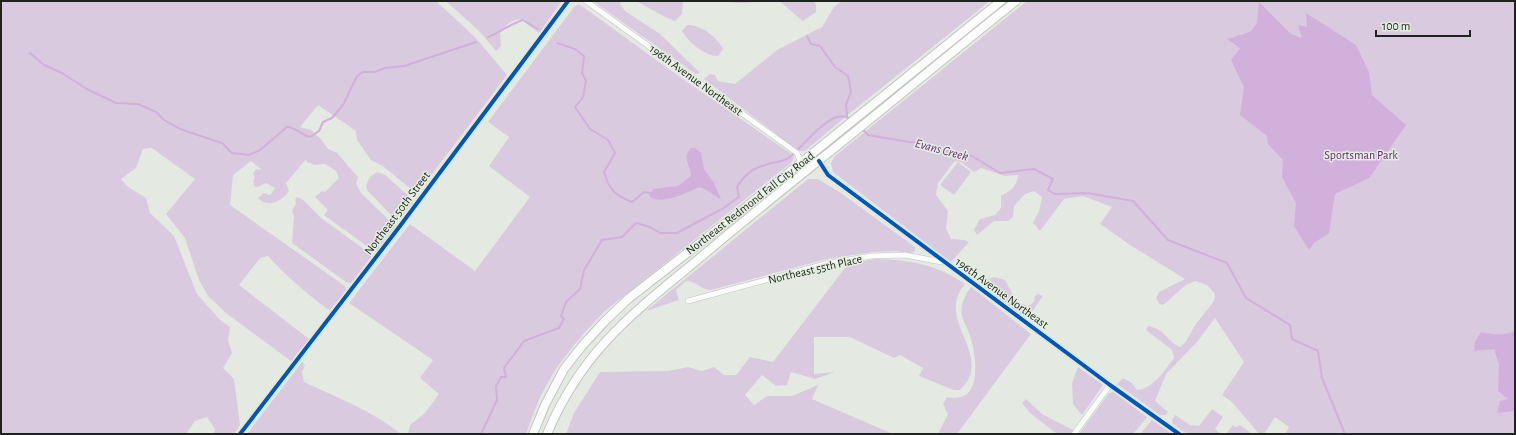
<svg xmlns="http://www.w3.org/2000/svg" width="1516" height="435" viewBox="0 0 1516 435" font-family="'Alegreya Sans',sans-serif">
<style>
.green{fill:#dacadf}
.water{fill:#d2b0dc}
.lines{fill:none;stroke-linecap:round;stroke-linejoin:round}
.stream{stroke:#d2b0dc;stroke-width:2}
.street-casing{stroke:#c1c6c0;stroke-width:6}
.primary-casing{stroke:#c1c6c0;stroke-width:10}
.street{stroke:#fbfcfb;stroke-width:5}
.primary{stroke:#fbfcfb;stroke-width:8}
.cycleway-casing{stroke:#e3eedf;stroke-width:6}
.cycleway{stroke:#0057b8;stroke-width:4}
.labels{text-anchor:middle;stroke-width:3;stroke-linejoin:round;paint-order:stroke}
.street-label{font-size:12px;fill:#1f231e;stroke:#e3eedf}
.park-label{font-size:12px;fill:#682a79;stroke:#e3eedf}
.water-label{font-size:13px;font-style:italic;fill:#6f3180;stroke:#e3eedf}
</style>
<rect width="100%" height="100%" fill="#e4eae2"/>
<g class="green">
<path d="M 1,1 L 436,1 L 475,37 L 507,75 L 417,194 L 384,167 L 371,160 L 357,140 L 356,131 L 318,105 L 300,127 L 311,130 L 321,139 L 328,149 L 337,153 L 358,177 L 356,184 L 361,193 L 395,226 L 377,250 L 372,250 L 324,215 L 328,210 L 315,197 L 322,191 L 325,192 L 339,178 L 336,171 L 325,164 L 315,165 L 307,162 L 306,159 L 286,183 L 289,191 C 282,201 268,209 258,198 L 264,193 L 270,195 L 275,188 L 266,183 L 258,187 L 255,187 L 253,181 L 255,177 L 253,174 L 256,169 L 262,170 L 251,161 L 233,175 L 230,205 L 345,286 L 346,290 L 330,310 L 326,308 C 305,292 286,276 268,256 L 260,258 L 239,285 L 309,339 L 291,361 L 226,313 L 208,296 L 199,280 L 185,238 L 166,214 L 195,179 L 152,148 L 143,149 L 136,168 L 121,179 L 128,187 L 146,198 L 150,213 L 174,236 L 197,294 L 220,320 L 230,327 L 228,340 L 232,353 L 223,368 L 234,379 L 240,425 L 234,434 L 213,434 L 215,429 L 207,417 L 195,421 L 186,434 L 1,434 Z"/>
<path d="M 446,1 L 562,1 L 539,33 L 520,19 L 510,22 L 500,32 L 501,46 L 496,51 L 481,33 Z"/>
<path d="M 593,1 L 621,1 L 620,4 L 625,11 L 660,34 L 700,73 L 696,74 L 690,70 Z"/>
<path d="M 636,1 L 683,1 L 682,14 L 675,21 L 667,18 Z"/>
<path d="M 716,1 L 778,1 L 740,3 Z"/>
<path d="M 779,1 L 814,1 L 816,5 L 816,12 L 803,21 Z"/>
<path d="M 842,1 L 990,1 L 850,113 L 805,151 L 801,151 L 793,147 L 704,79 L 710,74 L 715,75 L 718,81 L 735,84 L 777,50 L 822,27 L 834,7 Z"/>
<path d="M 1027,1 L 1515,1 L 1515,434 L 1285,434 L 1289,427 L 1275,417 L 1264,434 L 1259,434 L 1232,402 L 1222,395 L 1244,362 L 1215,318 L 1197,342 L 1166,374 L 1155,401 L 1168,412 L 1165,415 L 1160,415 L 1117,384 L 1123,378 L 1132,383 L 1137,390 C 1153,389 1165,370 1174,358 L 1172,350 L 1146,330 L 1148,326 C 1167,330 1165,340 1180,347 L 1185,343 L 1196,324 L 1214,301 L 1215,294 L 1207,285 L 1195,281 L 1186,285 L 1163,305 L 1159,304 L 1156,298 L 1159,292 L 1185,279 L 1130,245 L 1100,224 L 1112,207 L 1083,196 L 1064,199 L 1040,231 L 1033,223 L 1039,211 L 1042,197 L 1034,191 L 1025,194 L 1014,206 L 1013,217 L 1008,221 L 994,221 L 977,235 L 974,230 L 980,219 L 995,215 L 1001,208 L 1001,196 C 1011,190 1017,187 1018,175 L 1005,176 L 981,168 L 974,172 L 961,162 L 955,161 L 938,183 L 936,195 L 948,211 L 946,228 L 951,239 L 964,240 L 969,242 L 951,262 L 833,172 L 831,163 L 835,156 Z"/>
<path d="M 579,4 L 670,70 L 790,153 L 794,157 L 792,162 L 605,311 C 580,337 554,366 539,400 C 534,411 530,423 526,434 L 408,434 L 410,425 L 425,413 L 439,394 L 420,378 L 433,360 L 349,303 L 410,224 L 475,271 L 530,197 L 489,166 L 509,137 L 488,122 L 574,7 Z"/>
<path d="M 687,25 C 700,24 717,37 723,49 L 718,56 C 705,56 688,42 682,31 Z"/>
<path d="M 958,162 L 971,172 L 954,195 L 940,185 Z"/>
<path d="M 377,172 L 385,175 L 412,199 L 413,202 L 399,220 L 396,220 L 367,190 L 366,185 L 370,177 Z"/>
<path d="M 808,179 L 818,179 L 841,193 L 915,247 L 915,251 L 911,253 L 894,251 L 873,252 L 827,259 L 711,290 C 701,290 697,281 686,281 L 676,290 L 679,300 L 646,311 Z"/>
<path d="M 297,197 L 302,199 L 321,218 L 371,254 L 371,257 L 351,283 L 346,282 L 292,243 L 294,216 L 292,210 L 296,204 L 295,200 Z"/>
<path d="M 875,259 C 910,260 936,264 965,284 C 961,289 957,296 956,303 C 952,330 990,363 960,390 L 954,390 L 919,376 L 923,368 L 900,355 L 894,358 L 850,337 L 814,337 L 814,374 L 835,372 L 815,379 L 791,372 L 787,385 L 776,386 L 762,375 L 745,395 L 754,405 L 767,396 L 792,396 L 818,385 L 812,399 L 893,434 L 566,434 L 574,413 L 600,372 L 668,371 L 688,367 L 702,371 L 714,367 L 724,375 L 736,375 L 750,357 L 773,362 L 848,264 Z"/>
<path d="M 994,277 L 1005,280 L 1017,302 L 1028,306 L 1034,302 L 1035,296 L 1038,294 L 1043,296 L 1029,316 L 1025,317 L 984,286 L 985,281 Z"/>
<path d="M 971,287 L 1031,334 L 957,434 L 938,434 L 948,414 L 943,404 L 947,397 C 982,405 977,361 971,339 C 969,331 964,324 962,316 C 960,306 965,294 971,287 Z"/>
<path d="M 302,362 L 305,365 L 302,372 L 304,382 C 338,398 371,410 401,434 L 247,434 Z"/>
<path d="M 1078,367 L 1103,385 L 1082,415 L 1073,404 L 1072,383 Z"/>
<path d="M 1113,392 L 1147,417 L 1133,434 L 1079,434 L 1109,393 Z"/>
<path d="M 1026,399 L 1042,414 L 1073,430 L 1070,434 L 1057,434 L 1030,413 L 1022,403 Z"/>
<path d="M 1212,409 L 1223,417 L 1215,429 L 1221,434 L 1187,434 L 1173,424 L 1172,420 L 1175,415 L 1190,425 L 1199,426 Z"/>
<path d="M 1152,420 L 1172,434 L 1140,434 Z"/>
<path d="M 1233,425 L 1236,427 L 1240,425 L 1252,434 L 1226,434 Z"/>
</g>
<g class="water">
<path d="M 1259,2 L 1291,34 L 1302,38 L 1298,25 L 1307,27 L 1306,13 L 1356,45 L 1369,72 L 1372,95 L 1406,125 L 1369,178 L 1335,194 L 1329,233 L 1314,243 L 1309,250 L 1294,226 L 1296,203 L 1282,177 L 1283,160 L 1268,144 L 1267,136 L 1240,115 L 1244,87 L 1231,60 L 1240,48 L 1227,39 L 1250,32 L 1257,23 Z"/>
<path d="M 691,148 L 695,148 L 701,153 L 704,169 L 714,183 L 721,199 C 714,197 708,189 699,187 C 686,193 664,205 650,197 L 650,193 L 654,189 L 678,186 L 691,176 C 691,164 681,159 691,148 Z"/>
<path d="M 1515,331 L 1515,407 L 1513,411 L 1497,413 L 1500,401 L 1508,399 L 1498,391 L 1499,364 L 1494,349 L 1474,351 L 1475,342 L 1481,332 C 1494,335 1503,336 1515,331 Z"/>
</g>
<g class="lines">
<g class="stream">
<path d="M 807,36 L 811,44 L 820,46 L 835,67 L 848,76 L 851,91 L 846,105 L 847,116"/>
<path d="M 488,37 C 501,32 510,24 523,20 L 538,29"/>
<path d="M 557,43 L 575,49 L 584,56 L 582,73 L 586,81 L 583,97 L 575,107 L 590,129 L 608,140 L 615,153 L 604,172 C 609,190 616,196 632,202 L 644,192 L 650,193"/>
<path d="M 30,53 L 44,65 L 62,73 L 87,89 L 116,103 L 138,104 L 156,112 L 164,120 L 180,129 L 222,143 L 232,153 L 249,155 L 260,150 L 287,127 C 296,127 301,135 310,137 L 319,131 L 323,122 L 332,118 L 343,105 L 357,76 L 363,72 L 375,72 L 385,68 L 404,66 L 476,42"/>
<path d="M 862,129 L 868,135 L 909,142 L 926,143 L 947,152 L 972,156 L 1000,173 L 1034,169 L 1053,179 L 1048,190 L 1055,194 L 1087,193 L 1133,201 L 1168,240 L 1227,263 L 1246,298 L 1290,325 L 1292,339 L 1318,351 L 1322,378 L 1345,434"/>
<path d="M 481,434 L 497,400 L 496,386 L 501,377 L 506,377 L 504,368 L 524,341 L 559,328 L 564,319 L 561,316 L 566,302 L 580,289 L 584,270 L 602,240 L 622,237 L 636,223 L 650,227 L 660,233 L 677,233 L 722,209 L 739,197 L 737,187 C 747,171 754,168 772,163 C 776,162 783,161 787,159 C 802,150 832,103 851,120"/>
</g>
<defs>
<g id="street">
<path d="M 586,1 L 797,153 L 801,163"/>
<path d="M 819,161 L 828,175 L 1110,385 L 1179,434"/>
<path d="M 688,301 L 825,264 L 871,256 L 905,255 L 942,262"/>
<path d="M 240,434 L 400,226 L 568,1"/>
<path d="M 1074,434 L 1110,385"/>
</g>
<g id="primary">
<path d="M 533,434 L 545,405 L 564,369 L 582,346 L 604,322 L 628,299 L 746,207 L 1001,1"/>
<path d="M 547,434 C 581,353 629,316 695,262 C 735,228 776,195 817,162 C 884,109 949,54 1016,1"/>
</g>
</defs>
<use href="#street" class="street-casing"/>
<use href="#primary" class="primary-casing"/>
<use href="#street" class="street"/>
<use href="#primary" class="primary"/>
<defs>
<g id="cycleway">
<path d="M 819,161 L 828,175 L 1110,385 L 1179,434"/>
<path d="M 240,434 L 400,226 L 568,1"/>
</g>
</defs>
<use href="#cycleway" class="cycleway-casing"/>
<use href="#cycleway" class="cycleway"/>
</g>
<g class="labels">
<g class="street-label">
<text transform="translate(696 80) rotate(36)" y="4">196th Avenue Northeast</text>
<text transform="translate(750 203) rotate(-38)" y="4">Northeast Redmond Fall City Road</text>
<text transform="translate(397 213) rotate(-53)" y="4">Northeast 50th Street</text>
<text transform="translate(815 269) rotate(-13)" y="4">Northeast 55th Place</text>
<text transform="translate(1002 293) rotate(36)" y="4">196th Avenue Northeast</text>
</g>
<g class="park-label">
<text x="1361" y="159">Sportsman Park</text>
</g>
<g class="water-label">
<text transform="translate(942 149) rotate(15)" y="5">Evans Creek</text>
</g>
</g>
<rect width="1516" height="435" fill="none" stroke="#1f231e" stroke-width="4"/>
<path d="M1376 30v6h94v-6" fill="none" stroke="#1f231e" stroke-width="2"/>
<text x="1382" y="30" font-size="12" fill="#1f231e" stroke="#e3eedf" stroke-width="3" paint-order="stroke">100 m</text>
</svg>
